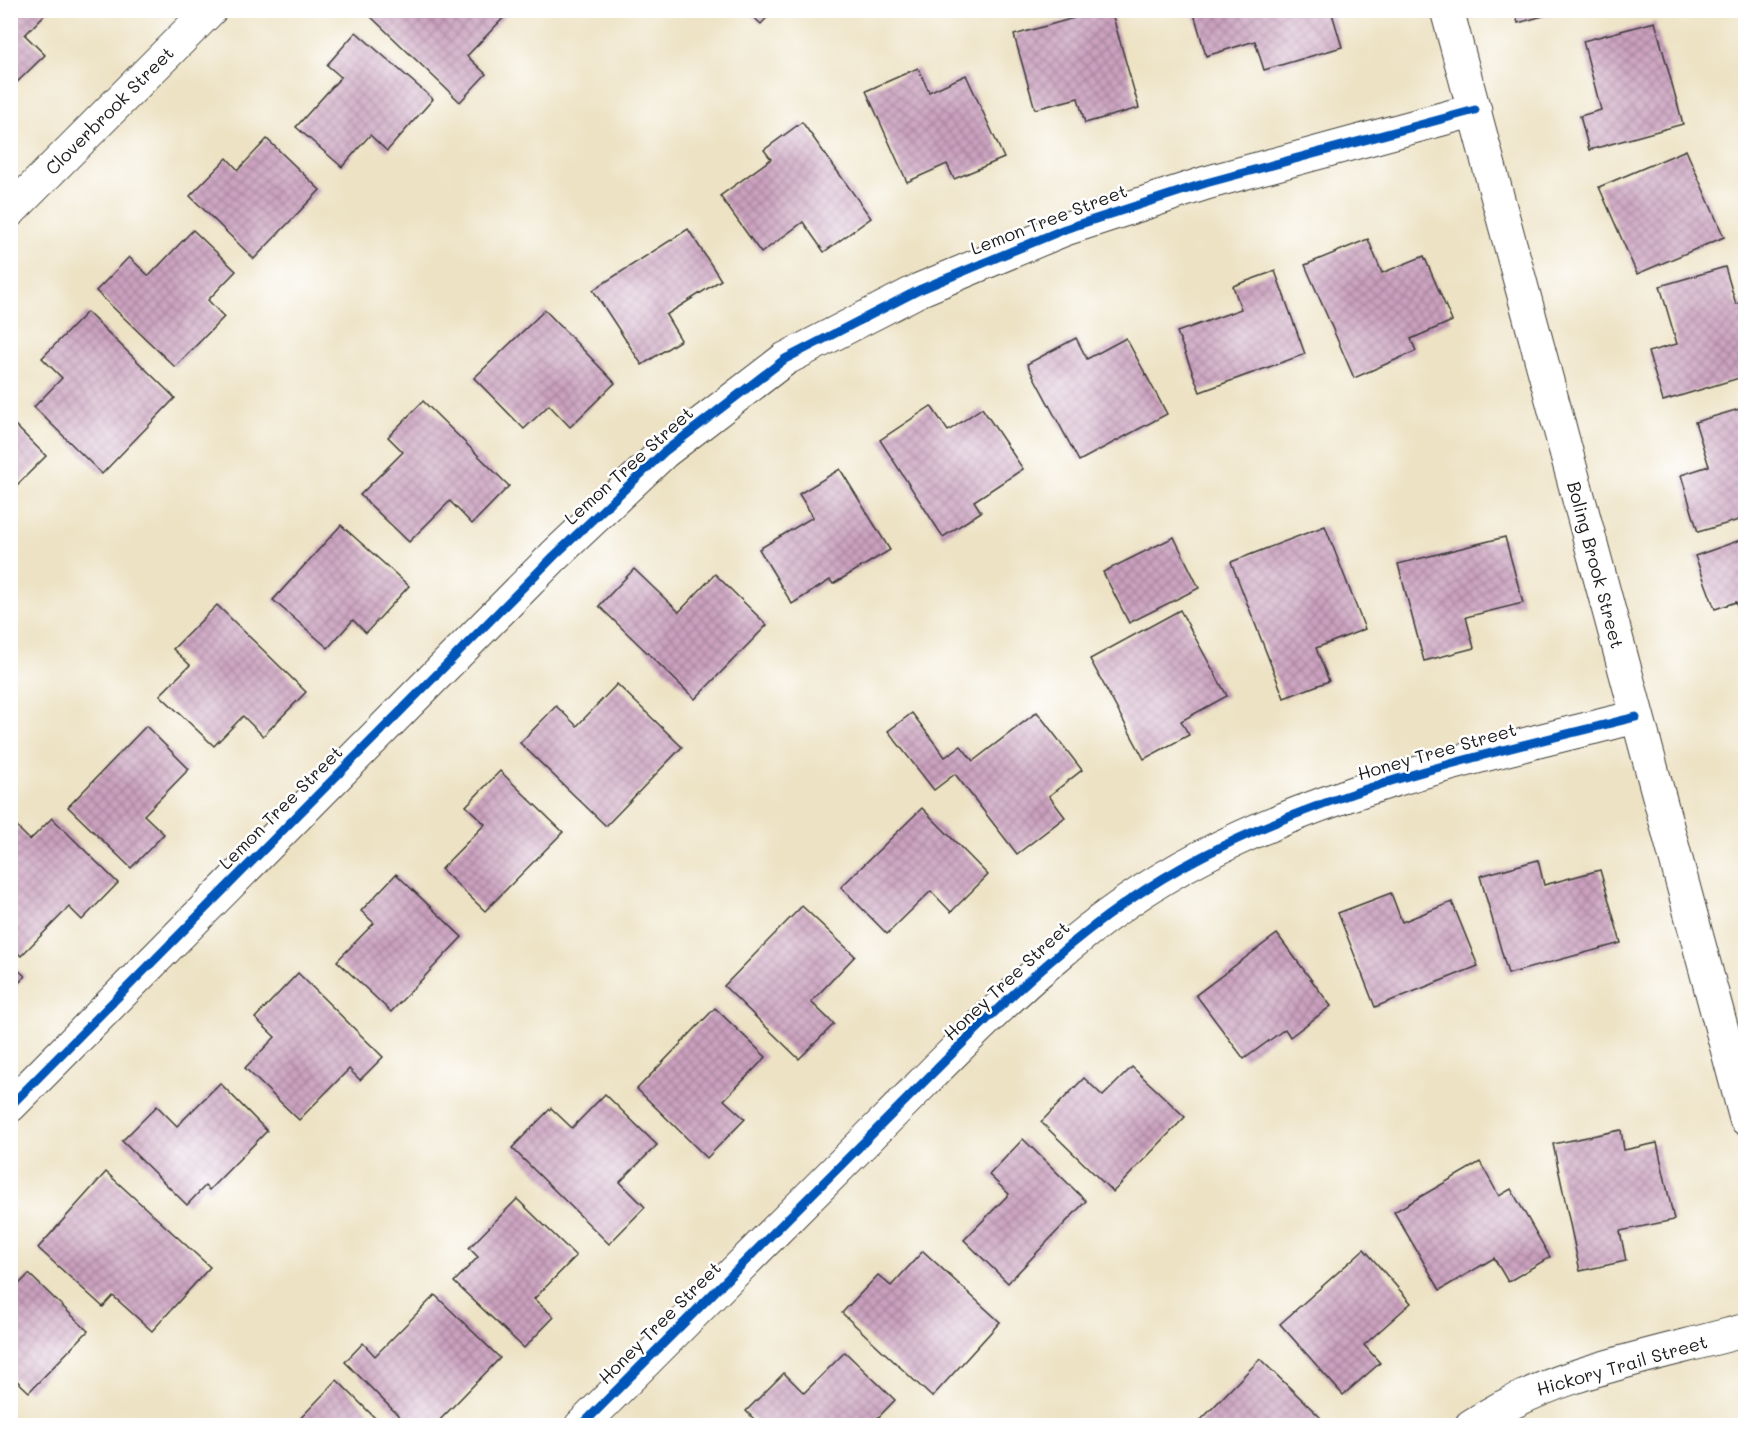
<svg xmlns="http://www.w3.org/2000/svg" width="1756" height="1436" viewBox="0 0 1756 1436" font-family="Mali,sans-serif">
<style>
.building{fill:url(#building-cross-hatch)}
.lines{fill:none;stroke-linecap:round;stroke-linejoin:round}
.minor-casing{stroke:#3b3a35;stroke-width:35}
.minor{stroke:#fff;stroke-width:33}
.cycleway-casing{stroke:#fff;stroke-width:13}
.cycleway{stroke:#0057b8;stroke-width:9}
.labels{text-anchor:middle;stroke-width:5;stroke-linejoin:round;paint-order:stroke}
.street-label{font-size:18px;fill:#1c1c1c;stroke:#fff}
</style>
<defs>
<pattern id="building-cross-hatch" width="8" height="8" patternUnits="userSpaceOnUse" patternTransform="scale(1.5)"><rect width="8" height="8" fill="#cba1bf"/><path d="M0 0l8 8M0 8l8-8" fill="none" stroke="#a4829a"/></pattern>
</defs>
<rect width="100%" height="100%" fill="#fff"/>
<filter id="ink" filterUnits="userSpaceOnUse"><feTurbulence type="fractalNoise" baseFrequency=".0167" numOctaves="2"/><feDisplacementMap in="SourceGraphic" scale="12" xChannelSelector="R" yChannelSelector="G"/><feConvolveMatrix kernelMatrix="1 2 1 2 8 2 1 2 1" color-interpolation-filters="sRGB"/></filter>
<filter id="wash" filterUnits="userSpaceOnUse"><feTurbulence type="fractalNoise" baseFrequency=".008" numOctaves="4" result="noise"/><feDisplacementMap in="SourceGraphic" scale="24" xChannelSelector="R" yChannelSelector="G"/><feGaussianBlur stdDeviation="1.35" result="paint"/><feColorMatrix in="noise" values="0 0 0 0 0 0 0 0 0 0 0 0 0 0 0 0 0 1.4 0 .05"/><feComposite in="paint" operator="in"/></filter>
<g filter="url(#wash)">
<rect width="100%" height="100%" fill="#ede2c4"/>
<g id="blocks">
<g class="building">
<path d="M 10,10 L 49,10 L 25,35 L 45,55 L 10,89 Z"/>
<path d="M 370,10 L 511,10 L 467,56 L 486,74 L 460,102 L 367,13 Z"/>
<path d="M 746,10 L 774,10 L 761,24 Z"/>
<path d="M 1102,10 L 1111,10 L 1139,108 L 1085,123 L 1078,98 L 1035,109 L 1014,35 Z"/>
<path d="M 1193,10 L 1331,10 L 1342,47 L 1264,70 L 1255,41 L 1206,56 Z"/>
<path d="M 1514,10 L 1561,10 L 1561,11 L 1518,23 Z"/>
<path d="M 1655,22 L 1683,124 L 1589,150 L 1580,116 L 1601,110 L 1583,41 Z"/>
<path d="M 356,32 L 433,99 L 387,151 L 370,135 L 342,167 L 296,127 L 341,77 L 327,65 Z"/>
<path d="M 918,68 L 929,92 L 966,75 L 1004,158 L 954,179 L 947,164 L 907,182 L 866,91 Z"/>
<path d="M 802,122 L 871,218 L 824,252 L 803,222 L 761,253 L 720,196 L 771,159 L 764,150 Z"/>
<path d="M 267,139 L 320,190 L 254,259 L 190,196 L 227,158 L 238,170 Z"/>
<path d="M 1686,150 L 1724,237 L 1637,274 L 1599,187 Z"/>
<path d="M 688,229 L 721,280 L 666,315 L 681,340 L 642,365 L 593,290 Z"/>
<path d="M 193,230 L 236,271 L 208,300 L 224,317 L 175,367 L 96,291 L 129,257 L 149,276 Z"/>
<path d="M 1368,239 L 1382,273 L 1424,256 L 1452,321 L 1411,339 L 1416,351 L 1354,378 L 1305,265 Z"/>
<path d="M 1725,267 L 1736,304 L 1746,301 L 1746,376 L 1663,401 L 1648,352 L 1677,344 L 1660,286 Z"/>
<path d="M 1275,271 L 1305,354 L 1200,392 L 1177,332 L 1241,309 L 1233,286 Z"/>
<path d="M 545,310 L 615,383 L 570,427 L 549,405 L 524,429 L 474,378 Z"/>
<path d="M 87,312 L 175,398 L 102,474 L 34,407 L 62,378 L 42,358 Z"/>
<path d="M 1076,338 L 1087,359 L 1126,338 L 1167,414 L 1079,461 L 1027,364 Z"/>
<path d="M 423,401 L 509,486 L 472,524 L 450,501 L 409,542 L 360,495 L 403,452 L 388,437 Z"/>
<path d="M 931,406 L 948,431 L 982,408 L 1023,469 L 974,501 L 981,512 L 943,537 L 880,440 Z"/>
<path d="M 1746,407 L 1746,518 L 1698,532 L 1681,475 L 1709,466 L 1695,422 Z"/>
<path d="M 10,420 L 46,456 L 10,492 Z"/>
<path d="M 840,469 L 890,550 L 833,584 L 830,580 L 792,604 L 759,549 L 813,517 L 799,494 Z"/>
<path d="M 341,525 L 409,586 L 366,633 L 353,620 L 328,648 L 273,600 Z"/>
<path d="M 1325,526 L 1365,629 L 1316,648 L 1329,681 L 1284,698 L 1231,562 Z"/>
<path d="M 1174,537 L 1199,588 L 1129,623 L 1103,572 Z"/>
<path d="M 1505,537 L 1523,603 L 1466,617 L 1474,648 L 1424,661 L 1398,564 Z"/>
<path d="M 1746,538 L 1746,627 L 1745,627 L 1736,602 L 1715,609 L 1695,556 Z"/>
<path d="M 634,569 L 679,612 L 715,574 L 767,625 L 695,699 L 599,606 Z"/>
<path d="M 217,605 L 306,692 L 263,736 L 243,716 L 214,746 L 160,695 L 190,665 L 173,649 Z"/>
<path d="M 1180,610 L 1227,696 L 1181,721 L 1189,735 L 1144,759 L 1090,659 Z"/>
<path d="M 617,684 L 682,747 L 606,826 L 520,743 L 556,706 L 577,726 Z"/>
<path d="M 1037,712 L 1082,770 L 1049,796 L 1065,817 L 1017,854 L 955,774 L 934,790 L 888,731 L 912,713 L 945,757 L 961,746 L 973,761 Z"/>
<path d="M 146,726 L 189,769 L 144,815 L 164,834 L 131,868 L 68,807 Z"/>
<path d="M 500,771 L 563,832 L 485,911 L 441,869 L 485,824 L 466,806 Z"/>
<path d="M 922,808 L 988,875 L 951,912 L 931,891 L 887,934 L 841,887 Z"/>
<path d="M 52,818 L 118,883 L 82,920 L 69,907 L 21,956 L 10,946 L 10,820 L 30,840 Z"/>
<path d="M 1538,860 L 1544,885 L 1600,870 L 1621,943 L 1508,974 L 1480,876 Z"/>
<path d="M 396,874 L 462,937 L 391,1012 L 337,961 L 374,923 L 361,911 Z"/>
<path d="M 1391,893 L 1402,922 L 1452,902 L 1478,966 L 1375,1007 L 1338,913 Z"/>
<path d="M 802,906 L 855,956 L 811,1002 L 834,1024 L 799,1059 L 724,986 Z"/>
<path d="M 1277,934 L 1331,1006 L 1290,1037 L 1285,1029 L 1244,1059 L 1196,995 Z"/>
<path d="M 10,963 L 25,976 L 10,993 Z"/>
<path d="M 298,973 L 383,1057 L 360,1080 L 349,1069 L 299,1120 L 245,1068 L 275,1037 L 255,1018 Z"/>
<path d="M 715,1008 L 766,1057 L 724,1100 L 745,1119 L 707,1158 L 637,1089 Z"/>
<path d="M 1132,1067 L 1185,1117 L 1113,1192 L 1041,1122 L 1084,1078 L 1103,1096 Z"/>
<path d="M 220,1083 L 267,1131 L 209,1190 L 205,1186 L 187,1205 L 122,1141 L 157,1106 L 177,1126 Z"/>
<path d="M 605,1094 L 657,1145 L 620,1182 L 645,1207 L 609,1244 L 512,1148 L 551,1108 L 572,1128 Z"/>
<path d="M 1621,1130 L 1624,1150 L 1657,1143 L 1674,1220 L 1620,1231 L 1626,1261 L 1580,1271 L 1553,1144 Z"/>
<path d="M 1023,1139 L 1086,1201 L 1008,1283 L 964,1240 L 1009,1194 L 989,1175 Z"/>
<path d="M 1480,1162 L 1499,1196 L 1511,1189 L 1550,1257 L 1508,1282 L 1494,1258 L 1440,1290 L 1394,1212 Z"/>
<path d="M 106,1172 L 210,1267 L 152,1331 L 113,1296 L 103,1307 L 38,1248 Z"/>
<path d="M 517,1199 L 576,1256 L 534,1299 L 554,1317 L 524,1348 L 454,1282 L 478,1257 L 469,1248 Z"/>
<path d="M 1364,1249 L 1411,1303 L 1364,1345 L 1380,1363 L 1343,1395 L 1280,1324 Z"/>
<path d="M 923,1251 L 1000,1322 L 932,1397 L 842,1313 L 878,1275 L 891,1286 Z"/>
<path d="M 29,1274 L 88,1331 L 29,1392 L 14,1378 L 10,1382 L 10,1293 Z"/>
<path d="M 435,1295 L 500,1358 L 434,1426 L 409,1426 L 345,1362 L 363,1343 L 375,1356 Z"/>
<path d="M 845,1352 L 895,1400 L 870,1426 L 761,1426 L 746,1411 L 784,1373 L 804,1393 Z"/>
<path d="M 1260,1359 L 1321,1418 L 1314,1426 L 1195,1426 Z"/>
<path d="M 337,1380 L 383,1426 L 293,1426 Z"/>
</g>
</g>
</g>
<g filter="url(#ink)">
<use href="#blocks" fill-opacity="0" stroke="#3b3a35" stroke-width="1.5"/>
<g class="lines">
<defs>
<g id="minor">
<path d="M 1447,10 L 1746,1119"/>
<path d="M 10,211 L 210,10"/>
<path d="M 10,1106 L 554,556 L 664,452 L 785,359 L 919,290 L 1065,229 L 1206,183 L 1475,110"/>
<path d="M 581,1426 C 683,1324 784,1222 886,1120 C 983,1023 1077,921 1201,857 C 1337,786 1487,754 1636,717"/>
<path d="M 1471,1426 C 1551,1372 1653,1356 1746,1330"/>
</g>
</defs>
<use href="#minor" class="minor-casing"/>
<use href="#minor" class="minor"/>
<defs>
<g id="cycleway">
<path d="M 10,1106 L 554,556 L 664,452 L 785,359 L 919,290 L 1065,229 L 1206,183 L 1475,110"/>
<path d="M 581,1426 C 683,1324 784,1222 886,1120 C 983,1023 1077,921 1201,857 C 1337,786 1487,754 1636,717"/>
</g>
</defs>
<use href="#cycleway" class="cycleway-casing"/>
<use href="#cycleway" class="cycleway"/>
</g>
</g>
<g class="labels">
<g class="street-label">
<text transform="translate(110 111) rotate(-45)" y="6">Cloverbrook Street</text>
<text transform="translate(1049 220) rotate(-21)" y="6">Lemon Tree Street</text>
<text transform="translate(629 466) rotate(-42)" y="6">Lemon Tree Street</text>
<text transform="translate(1595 565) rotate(75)" y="6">Boling Brook Street</text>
<text transform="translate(1437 752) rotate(-16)" y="6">Honey Tree Street</text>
<text transform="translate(281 808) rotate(-45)" y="6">Lemon Tree Street</text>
<text transform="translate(1007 981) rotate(-43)" y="6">Honey Tree Street</text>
<text transform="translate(660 1323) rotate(-45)" y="6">Honey Tree Street</text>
<text transform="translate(1622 1366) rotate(-16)" y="6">Hickory Trail Street</text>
</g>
</g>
<rect width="1756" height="1436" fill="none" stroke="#fff" stroke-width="36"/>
</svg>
